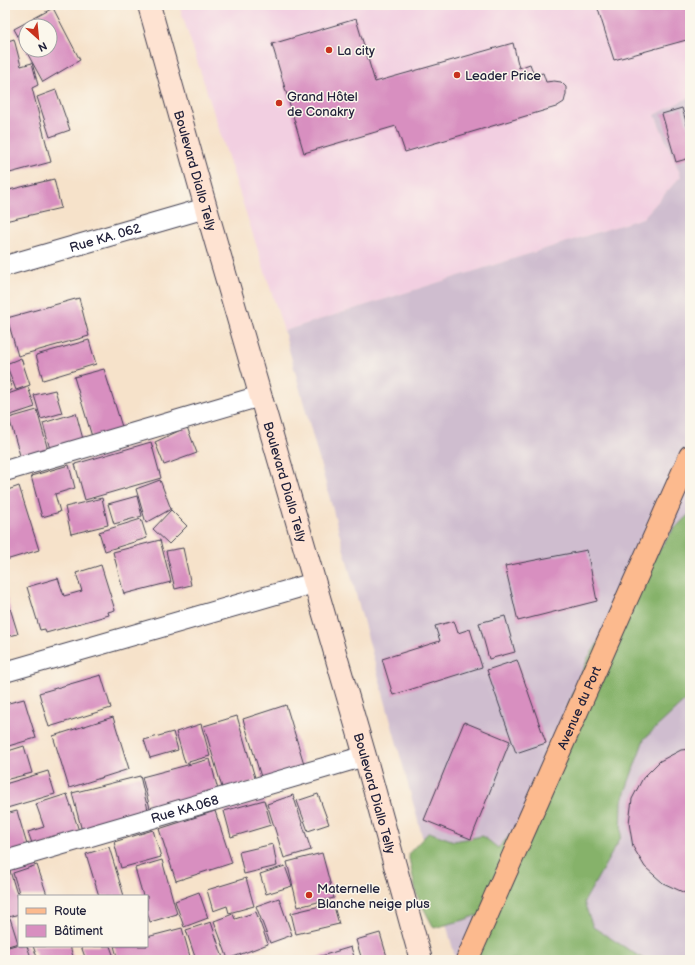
<svg xmlns="http://www.w3.org/2000/svg" width="695" height="965" viewBox="0 0 695 965" font-family="'Balsamiq Sans',sans-serif">
<style>
.built{fill:#f2cfe1}
.industrial{fill:#cfbdcf}
.forest{fill:#86b26b;stroke:#546a53}
.building{fill:#d88fc0;fill-rule:evenodd}
.lines{fill:none;stroke-linecap:round;stroke-linejoin:round}
.street-casing{stroke:#423f50;stroke-width:22}
.secondary-casing{stroke:#423f50;stroke-width:24}
.primary-casing{stroke:#423f50;stroke-width:24}
.street{stroke:#fff;stroke-width:20}
.secondary{stroke:#fee3d2;stroke-width:22}
.primary{stroke:#fcba8e;stroke-width:22}
.poi-dot{fill:#c8321e;stroke:#fbf7ec;stroke-width:1.5}
.labels{text-anchor:middle;stroke-width:3;stroke-linejoin:round;paint-order:stroke}
.poi-label{font-size:13px;fill:#22223b;stroke:#fbf7ec;text-anchor:start}
.street-label{font-size:13px;fill:#22223b;stroke:#fbf7ec}
</style>
<rect width="100%" height="100%" fill="#fbf7ec"/>
<filter id="ink" filterUnits="userSpaceOnUse"><feTurbulence type="fractalNoise" baseFrequency=".025" numOctaves="2"/><feDisplacementMap in="SourceGraphic" scale="8" xChannelSelector="R" yChannelSelector="G"/><feConvolveMatrix kernelMatrix="1 2 1 2 8 2 1 2 1" color-interpolation-filters="sRGB"/></filter>
<filter id="wash" filterUnits="userSpaceOnUse"><feTurbulence type="fractalNoise" baseFrequency=".012" numOctaves="4" result="noise"/><feDisplacementMap in="SourceGraphic" scale="16" xChannelSelector="R" yChannelSelector="G"/><feGaussianBlur stdDeviation="0.9" result="paint"/><feColorMatrix in="noise" values="0 0 0 0 0 0 0 0 0 0 0 0 0 0 0 0 0 1.4 0 .05"/><feComposite in="paint" operator="in"/></filter>
<g filter="url(#wash)">
<rect width="100%" height="100%" fill="#f6e2ca"/>
<path class="built" d="M 179,5 L 690,5 L 690,97 L 655,115 L 681,176 L 643,218 L 284,331 Z"/>
<path class="industrial" d="M 690,97 L 690,960 L 456,960 L 284,331 L 643,218 L 681,176 L 655,115 Z"/>
<path class="forest" d="M 690,513 L 690,696 L 644,739 L 622,801 L 621,837 L 584,902 L 593,927 L 645,960 L 462,960 L 477,915 L 464,920 L 434,928 L 417,896 L 408,854 L 429,832 L 454,841 L 483,836 L 498,848 L 519,826 L 588,658 L 635,586 L 673,530 Z"/>
<g id="blocks">
<g class="building">
<path d="M 599,5 L 690,5 L 690,39 L 614,60 L 597,6 Z"/>
<path d="M 53,8 L 80,60 L 43,82 L 14,29 ZM 26,26 L 50,26 L 50,50 L 26,50 Z"/>
<path d="M 356,19 L 375,82 L 513,43 L 519,68 L 530,64 L 534,75 L 543,73 L 546,82 L 554,81 L 561,82 L 566,87 L 566,94 L 564,102 L 556,107 L 405,152 L 396,126 L 304,153 L 272,44 Z"/>
<path d="M 14,39 L 21,66 L 32,63 L 38,85 L 32,88 L 51,162 L 6,174 L 5,169 L 5,42 Z"/>
<path d="M 56,90 L 70,130 L 50,137 L 37,97 Z"/>
<path d="M 682,108 L 690,135 L 690,158 L 676,162 L 662,114 Z"/>
<path d="M 54,179 L 61,208 L 5,221 L 5,191 Z"/>
<path d="M 79,298 L 89,336 L 18,356 L 7,318 Z"/>
<path d="M 89,340 L 96,364 L 43,380 L 36,355 Z"/>
<path d="M 21,358 L 30,385 L 16,390 L 6,364 Z"/>
<path d="M 5,365 L 12,390 L 5,392 Z"/>
<path d="M 104,369 L 123,430 L 93,440 L 74,377 Z"/>
<path d="M 28,387 L 35,407 L 5,417 L 5,395 Z"/>
<path d="M 55,390 L 62,413 L 41,419 L 34,395 Z"/>
<path d="M 37,410 L 49,454 L 22,462 L 9,418 Z"/>
<path d="M 76,413 L 84,443 L 51,453 L 43,423 Z"/>
<path d="M 187,427 L 197,453 L 164,465 L 155,442 Z"/>
<path d="M 151,442 L 161,478 L 85,500 L 75,464 Z"/>
<path d="M 69,465 L 75,488 L 55,494 L 60,512 L 42,517 L 31,476 Z"/>
<path d="M 160,480 L 171,509 L 146,523 L 136,489 Z"/>
<path d="M 19,486 L 39,550 L 6,560 L 5,557 L 5,491 Z"/>
<path d="M 137,496 L 142,516 L 114,524 L 108,504 Z"/>
<path d="M 102,498 L 108,525 L 71,534 L 65,507 Z"/>
<path d="M 171,510 L 187,526 L 169,544 L 153,529 Z"/>
<path d="M 141,519 L 147,538 L 105,551 L 99,532 Z"/>
<path d="M 160,540 L 171,582 L 124,594 L 113,552 Z"/>
<path d="M 183,548 L 191,585 L 175,589 L 166,551 Z"/>
<path d="M 587,550 L 597,601 L 518,621 L 505,566 Z"/>
<path d="M 101,565 L 115,610 L 108,612 L 109,615 L 46,633 L 45,629 L 40,630 L 27,587 L 58,578 L 64,596 L 82,591 L 76,573 Z"/>
<path d="M 5,592 L 18,634 L 5,637 Z"/>
<path d="M 505,616 L 515,652 L 489,659 L 479,623 Z"/>
<path d="M 454,621 L 458,633 L 470,629 L 482,667 L 393,695 L 382,659 L 440,641 L 435,626 Z"/>
<path d="M 517,660 L 546,743 L 516,753 L 487,670 Z"/>
<path d="M 101,675 L 111,708 L 49,727 L 39,693 Z"/>
<path d="M 24,699 L 36,738 L 5,747 L 5,704 Z"/>
<path d="M 286,705 L 305,767 L 262,780 L 243,719 Z"/>
<path d="M 237,716 L 256,781 L 223,791 L 204,726 Z"/>
<path d="M 113,717 L 129,769 L 69,788 L 53,736 Z"/>
<path d="M 464,722 L 510,741 L 471,839 L 424,820 Z"/>
<path d="M 201,724 L 210,756 L 185,763 L 176,732 Z"/>
<path d="M 173,732 L 178,750 L 150,758 L 144,740 Z"/>
<path d="M 24,746 L 32,773 L 5,780 L 5,752 Z"/>
<path d="M 690,749 L 690,893 L 685,893 L 663,883 L 645,867 L 633,847 L 629,823 L 632,799 L 643,778 L 660,761 L 681,750 Z"/>
<path d="M 210,759 L 219,794 L 151,812 L 142,777 Z"/>
<path d="M 48,771 L 55,794 L 7,808 L 5,800 L 5,784 Z"/>
<path d="M 140,776 L 149,814 L 82,831 L 72,793 Z"/>
<path d="M 67,794 L 80,834 L 34,849 L 28,832 L 44,827 L 36,804 Z"/>
<path d="M 318,794 L 329,824 L 308,831 L 297,801 Z"/>
<path d="M 293,795 L 311,850 L 284,858 L 267,804 Z"/>
<path d="M 264,800 L 271,825 L 231,837 L 224,811 Z"/>
<path d="M 17,811 L 28,848 L 9,854 L 5,840 L 5,814 Z"/>
<path d="M 215,811 L 232,863 L 176,881 L 159,829 Z"/>
<path d="M 153,830 L 161,857 L 121,868 L 114,842 Z"/>
<path d="M 273,844 L 277,866 L 244,874 L 239,852 Z"/>
<path d="M 109,847 L 124,896 L 99,896 L 86,854 Z"/>
<path d="M 322,853 L 334,898 L 298,907 L 287,862 Z"/>
<path d="M 162,860 L 177,914 L 150,922 L 147,911 L 147,896 L 143,896 L 135,868 Z"/>
<path d="M 37,865 L 47,895 L 44,896 L 20,896 L 13,873 Z"/>
<path d="M 285,866 L 292,886 L 266,894 L 260,874 Z"/>
<path d="M 10,871 L 19,901 L 19,914 L 5,918 L 5,873 Z"/>
<path d="M 246,878 L 254,906 L 229,913 L 227,906 L 213,911 L 207,890 Z"/>
<path d="M 199,892 L 208,918 L 184,927 L 175,901 Z"/>
<path d="M 279,898 L 292,935 L 270,943 L 256,906 Z"/>
<path d="M 333,903 L 339,924 L 296,934 L 291,913 Z"/>
<path d="M 256,912 L 268,944 L 228,959 L 214,921 L 233,914 L 235,919 Z"/>
<path d="M 10,918 L 18,943 L 5,947 L 5,919 Z"/>
<path d="M 211,922 L 223,958 L 217,960 L 196,960 L 186,930 Z"/>
<path d="M 182,928 L 191,960 L 118,960 L 114,946 L 147,946 L 147,937 Z"/>
<path d="M 380,933 L 388,960 L 362,960 L 356,940 Z"/>
<path d="M 19,944 L 19,946 L 27,946 L 32,960 L 5,960 L 5,948 Z"/>
<path d="M 33,946 L 70,946 L 74,960 L 38,960 Z"/>
<path d="M 81,946 L 110,946 L 115,960 L 86,960 Z"/>
<path d="M 351,947 L 355,960 L 308,960 Z"/>
</g>
</g>
</g>
<g filter="url(#ink)">
<use href="#blocks" fill-opacity="0" stroke="#423f50" stroke-width="1"/>
<g class="lines">
<defs>
<g id="street">
<path id="s1" d="M 5,266 L 206,208"/>
<path d="M 5,471 L 260,396"/>
<path d="M 5,672 L 314,583"/>
<path id="s2" d="M 5,861 L 365,756"/>
</g>
<g id="secondary">
<path id="s3" d="M 149,5 L 206,208 L 365,756 L 421,960"/>
</g>
<g id="primary">
<path id="s4" d="M 467,960 L 690,456"/>
</g>
</defs>
<use href="#street" class="street-casing"/>
<use href="#secondary" class="secondary-casing"/>
<use href="#primary" class="primary-casing"/>
<use href="#street" class="street"/>
<use href="#secondary" class="secondary"/>
<use href="#primary" class="primary"/>
</g>
</g>
<g class="poi-dot">
<circle cx="329" cy="50" r="4"/>
<circle cx="457" cy="75" r="4"/>
<circle cx="279" cy="103" r="4"/>
<circle cx="309" cy="895" r="4"/>
</g>
<g class="labels">
<g class="poi-label">
<text x="337" y="55">La city</text>
<text x="465" y="80">Leader Price</text>
<text x="287" y="101">Grand Hôtel<tspan x="287" dy="15">de Conakry</tspan></text>
<text x="317" y="893">Maternelle<tspan x="317" dy="15">Blanche neige plus</tspan></text>
</g>
<g class="street-label">
<text dy="5" stroke="none"><textPath href="#s3" startOffset="172">Boulevard Diallo Telly</textPath></text>
<text dy="5" stroke="none"><textPath href="#s1" startOffset="104">Rue KA. 062</textPath></text>
<text dy="5" stroke="none"><textPath href="#s3" startOffset="496">Boulevard Diallo Telly</textPath></text>
<text dy="5" stroke="none"><textPath href="#s4" startOffset="276">Avenue du Port</textPath></text>
<text dy="5" stroke="none"><textPath href="#s3" startOffset="820">Boulevard Diallo Telly</textPath></text>
<text dy="5" stroke="none"><textPath href="#s2" startOffset="187">Rue KA.068</textPath></text>
</g>
</g>
<rect width="695" height="965" fill="none" stroke="#fbf7ec" stroke-width="20"/>
<rect x="18" y="895" width="130" height="52" fill="#fbf7ec" stroke="#a4a2a5"/>
<rect x="26" y="908" width="20" height="6" fill="#fcba8e" stroke="#a4a2a5"/>
<text x="54" y="915" font-size="12" fill="#22223b">Route</text>
<rect x="26" y="925" width="20" height="12" fill="#d88fc0" stroke="#a4a2a5"/>
<text x="54" y="935" font-size="12" fill="#22223b">Bâtiment</text>
<g transform="translate(38 38) rotate(153)"><circle r="19" fill="#fbf7ec" stroke="#a4a2a5"/>
<path d="M0-3L7 15L0 10L-7 15Z" fill="#c8321e"/>
<text y="-6" font-size="11" font-weight="bold" text-anchor="middle" fill="#22223b">N</text>
</g>
</svg>
